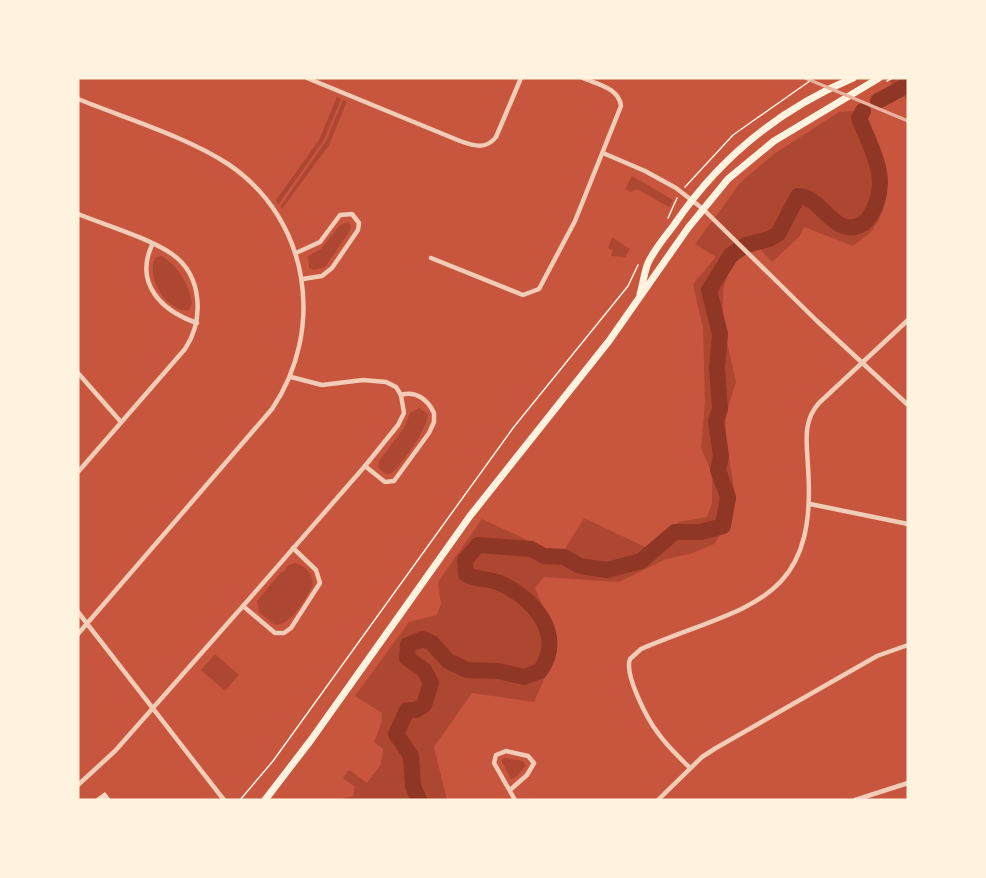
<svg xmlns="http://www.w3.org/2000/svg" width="986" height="878" viewBox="0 0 986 878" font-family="Helvetica,sans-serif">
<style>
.green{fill:#ae4732}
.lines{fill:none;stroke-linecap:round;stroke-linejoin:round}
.river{stroke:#8f3625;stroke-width:16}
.building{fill:#f7dbc8}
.path{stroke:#fff3e0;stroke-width:1.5}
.minor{stroke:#f1ccb7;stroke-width:4.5}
.secondary{stroke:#fff3e0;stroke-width:7}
.rail{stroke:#e9b49f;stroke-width:3}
</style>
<rect width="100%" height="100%" fill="#c8553d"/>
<g class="green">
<path d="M 894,78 L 908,78 L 908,106 L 900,83 L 892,84 L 890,81 Z"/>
<path d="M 337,97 L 341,99 L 324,140 L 278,205 L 276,200 L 319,140 Z"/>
<path d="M 343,100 L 347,101 L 329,145 L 282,209 L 280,207 L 326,141 Z"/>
<path d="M 853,111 L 871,127 L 887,179 L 884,207 L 879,220 L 871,232 L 853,246 L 804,227 L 799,237 L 772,262 L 757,246 L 750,244 L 729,271 L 723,289 L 723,325 L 736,382 L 726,414 L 725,433 L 736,500 L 731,520 L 714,544 L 690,554 L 666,559 L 619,582 L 544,577 L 535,588 C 558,641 558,650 534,702 L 472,693 L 434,747 L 447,800 L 337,800 L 353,796 L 355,787 L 343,778 L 349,770 L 367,783 L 381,764 L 383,749 L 374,742 L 382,721 L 382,713 L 355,696 L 409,622 L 437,615 L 441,604 L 438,582 L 482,519 L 555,553 L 563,552 L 584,518 L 645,547 L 679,522 L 707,517 L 712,504 L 712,479 L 711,471 L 701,448 L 705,402 L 703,328 L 693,284 L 716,257 L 695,244 L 741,182 L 774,154 L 839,112 Z"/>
<path d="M 632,176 L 673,200 L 669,207 L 637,189 L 631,192 L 625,189 Z"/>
<path d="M 348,222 L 351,226 L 350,231 L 325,267 L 314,270 L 309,268 L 308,256 L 321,249 L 340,225 Z"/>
<path d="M 612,237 L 630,249 L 625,257 L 611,256 L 613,250 L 608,248 Z"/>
<path d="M 162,256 C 179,267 189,284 192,304 L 189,310 C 167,314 144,275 156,257 Z"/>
<path d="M 419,408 L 428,414 C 429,426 400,468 390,474 L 384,473 L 378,467 L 379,461 L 404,428 L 410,413 Z"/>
<path d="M 295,563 C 305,565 313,574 313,585 C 306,598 292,625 275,625 L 259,612 L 257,601 L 281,572 L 285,571 L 287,566 Z"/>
<path d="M 215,654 L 239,675 L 225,691 L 201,670 Z"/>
<path d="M 505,758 L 523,761 L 526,766 L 515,778 L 511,779 L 501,760 Z"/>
</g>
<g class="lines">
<g class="river">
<path d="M 878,101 L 908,85"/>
<path d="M 419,800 L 413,786 L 411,756 L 396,734 L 407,710 L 416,710 L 424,705 L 431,683 L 424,670 L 407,658 L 408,645 L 423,639 L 432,643 L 448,661 L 467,670 L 498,671 L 524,677 L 540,671 C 567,634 531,595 497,582 C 487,578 475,580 466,574 L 465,560 L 478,545 L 531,549 L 544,556 L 564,557 L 580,566 L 607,570 L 641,561 L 675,532 L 701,532 L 723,526 L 728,497 L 718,470 L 721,456 L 716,421 L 720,409 L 717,368 L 720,334 L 709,290 L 731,255 L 746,245 L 769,239 L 778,234 L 798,196 C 817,196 826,220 843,226 C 852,229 863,226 868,219 C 893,183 873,153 859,118 L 863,111"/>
</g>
</g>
<path class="building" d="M 105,792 L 111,800 L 94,800 Z"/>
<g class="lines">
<g class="path">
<path d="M 887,81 L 892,78"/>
<path d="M 685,187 L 733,135 L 814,78"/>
<path d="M 668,218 L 677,198"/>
<path d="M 240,800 L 273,761 L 513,428 L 628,286 L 638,265"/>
</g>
<g class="minor">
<path d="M 307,78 L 460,141 C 474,146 486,150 496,137 L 521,78"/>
<path d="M 78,99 C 125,118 187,137 228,164 C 310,219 326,329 272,409 L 78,634"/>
<path d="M 603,153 L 645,171 L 676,188 L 703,209 L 817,321 L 908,405"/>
<path d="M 78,214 C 105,225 149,238 172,254 C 203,276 204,320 185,349 L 78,472"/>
<path d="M 152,245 C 134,284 162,311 197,323"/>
<path d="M 296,253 L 320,242 L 340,215 L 352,214 L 359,223 L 358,230 L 332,268 L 322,276 L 303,279"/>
<path d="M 431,258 L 523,295 L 539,289 L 575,221 L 621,106 C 619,88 597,84 583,78"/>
<path d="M 78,373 L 121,422"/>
<path d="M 365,466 L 385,482 L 394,481 L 429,433 L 434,422 L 434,413 C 428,400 416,390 401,395"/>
<path d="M 810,504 L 908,524"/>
<path d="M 243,606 L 275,633 L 284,633 L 291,628 L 320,583 L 316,570 L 293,548"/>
<path d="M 78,612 L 224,800"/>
<path d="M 690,768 C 679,757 667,746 658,733 C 647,719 624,674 630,659 L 641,649 C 746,604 818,606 808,467 C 807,443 802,422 819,403 L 908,320"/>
<path d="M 78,785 L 115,751 L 243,606 L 365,466 L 398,425 L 404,413 L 401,395 L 396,387 L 386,382 L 363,380 L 322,385 L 291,377"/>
<path d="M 510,790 L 527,775 L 534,763 L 528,756 L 506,751 L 496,755 L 494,763 L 515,800"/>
<path d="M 658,800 L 702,757 L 716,748 L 877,656 L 908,645"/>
<path d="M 855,800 L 908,783"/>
</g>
<g class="secondary">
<path d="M 640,294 C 643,284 644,273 648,263 C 654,250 665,237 674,225 C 719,158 778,110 853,78"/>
<path d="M 265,800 L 311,740 L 470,516 L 609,341 L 688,228 L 728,179 L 774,141 L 879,78"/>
</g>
<path class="rail" d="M 805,78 L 908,121"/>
</g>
<rect width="986" height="878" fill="none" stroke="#fff3e0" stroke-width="159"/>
</svg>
